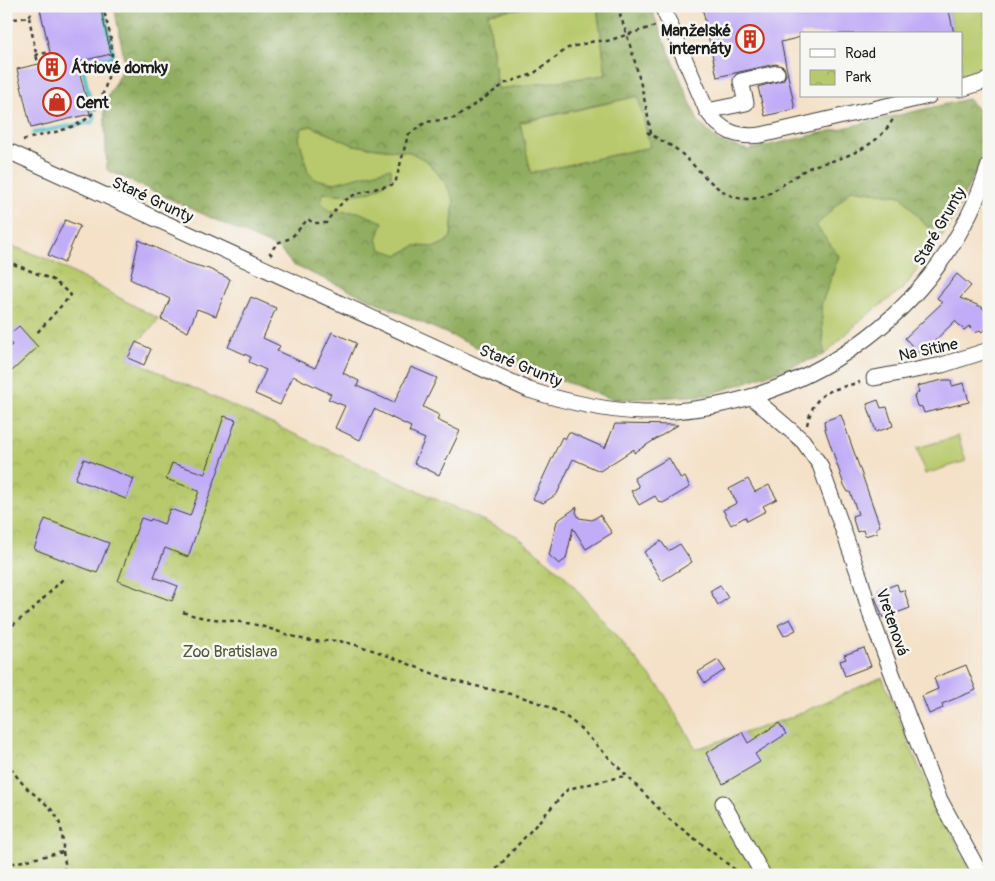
<svg xmlns="http://www.w3.org/2000/svg" width="995" height="881" viewBox="0 0 995 881" font-family="Pangolin,sans-serif">
<style>
.green{fill:#b7c96c;stroke:#6a7244}
.forest{fill:url(#forest-crowns);stroke:#56643e;fill-rule:evenodd}
.park{fill:url(#park-crowns);stroke:#6a7244}
.lines{fill:none;stroke-linecap:round;stroke-linejoin:round}
.stream{stroke:#4cbbc4;stroke-width:4.5}
.building{fill:#c0acf7}
.minor-casing{stroke:#3c3a36;stroke-width:17}
.path{stroke:#3c3a36;stroke-width:2.5;stroke-dasharray:4 4;stroke-linecap:butt}
.minor{stroke:#fff;stroke-width:15}
.labels{text-anchor:middle;stroke-width:5;stroke-linejoin:round;paint-order:stroke}
.poi-label{font-size:16px;font-weight:bold;fill:#1c1c1c;stroke:#f6f6f2;text-anchor:start}
.street-label{font-size:16px;fill:#1c1c1c;stroke:#f6f6f2}
.park-label{font-size:16px;fill:#525938;stroke:#f6f6f2}
</style>
<defs>
<pattern id="forest-crowns" width="20" height="18" patternUnits="userSpaceOnUse" patternTransform="scale(1.25)"><rect width="20" height="18" fill="#91ad60"/><path d="M2 6a3 3 0 1 1 6 0M12 15a3 3 0 1 1 6 0" fill="none" stroke="#768c4e"/></pattern>
<pattern id="park-crowns" width="20" height="18" patternUnits="userSpaceOnUse" patternTransform="scale(1.25)"><rect width="20" height="18" fill="#b7c96c"/><path d="M2 6a3 3 0 1 1 6 0M12 15a3 3 0 1 1 6 0" fill="none" stroke="#9dac5d"/></pattern>
</defs>
<rect width="100%" height="100%" fill="#f6f6f2"/>
<filter id="ink" filterUnits="userSpaceOnUse"><feTurbulence type="fractalNoise" baseFrequency=".02" numOctaves="2"/><feDisplacementMap in="SourceGraphic" scale="10" xChannelSelector="R" yChannelSelector="G"/><feConvolveMatrix kernelMatrix="1 2 1 2 8 2 1 2 1" color-interpolation-filters="sRGB"/></filter>
<filter id="wash" filterUnits="userSpaceOnUse"><feTurbulence type="fractalNoise" baseFrequency=".0096" numOctaves="4" result="noise"/><feDisplacementMap in="SourceGraphic" scale="20" xChannelSelector="R" yChannelSelector="G"/><feGaussianBlur stdDeviation="1.12" result="paint"/><feColorMatrix in="noise" values="0 0 0 0 0 0 0 0 0 0 0 0 0 0 0 0 0 1.4 0 .05"/><feComposite in="paint" operator="in"/></filter>
<g filter="url(#wash)">
<rect width="100%" height="100%" fill="#f4e1c7"/>
<g class="green">
<path d="M 536,6 L 597,6 L 606,75 L 498,89 L 488,13 Z"/>
<path d="M 948,6 L 984,6 L 986,61 L 973,78 L 961,81 L 961,34 L 954,34 Z"/>
<path d="M 639,96 L 650,147 L 531,173 L 519,123 Z"/>
<path d="M 311,126 L 353,145 L 410,152 L 427,161 L 445,182 L 454,200 L 451,237 L 444,243 L 435,247 L 415,246 L 398,255 L 381,250 L 377,240 L 358,212 L 330,212 L 321,202 L 323,193 C 345,195 374,196 391,178 L 391,169 L 335,183 L 315,179 L 308,172 L 299,138 L 302,128 Z"/>
<path d="M 852,189 L 902,196 L 927,227 L 950,225 L 904,288 L 862,319 L 824,355 L 821,305 L 839,256 L 816,226 Z"/>
<path d="M 958,436 L 966,461 L 925,474 L 917,448 Z"/>
</g>
<path class="forest" d="M 114,6 L 536,6 L 488,13 L 498,89 L 606,75 L 597,6 L 650,6 L 698,121 L 719,142 L 749,150 L 968,99 L 989,120 L 987,147 L 950,225 L 927,227 L 901,196 L 852,189 L 816,226 L 839,256 L 821,305 L 824,355 L 709,395 L 615,400 L 508,361 L 293,265 L 279,249 L 107,170 L 104,105 L 125,63 ZM 638,96 L 650,147 L 531,173 L 520,122 ZM 311,126 L 353,145 L 410,152 L 427,161 L 445,182 L 454,200 L 451,237 L 444,243 L 435,247 L 415,246 L 398,255 L 381,249 L 377,240 L 383,222 L 358,212 L 330,212 L 321,202 L 323,193 C 348,195 372,198 391,178 L 391,168 L 335,183 L 315,179 L 308,172 L 299,138 L 302,128 Z"/>
<path class="park" d="M 6,244 L 47,259 L 159,319 C 148,334 136,339 128,358 L 517,536 L 564,575 L 662,690 L 696,749 L 789,718 L 882,677 L 918,765 L 972,875 L 6,875 Z"/>
<g class="lines">
<path class="stream" d="M 34,133 L 92,122 L 94,119 L 83,69 L 84,64 L 111,57 L 113,54 L 103,6"/>
</g>
<g id="blocks">
<g class="building">
<path d="M 51,6 L 100,6 L 111,54 L 77,62 L 90,114 L 31,128 L 17,69 L 52,61 L 40,9 Z"/>
<path d="M 702,6 L 948,6 L 954,34 L 801,34 L 801,37 L 781,42 L 795,109 L 765,116 L 758,87 L 783,80 L 786,75 L 784,67 L 775,64 L 717,77 Z"/>
<path d="M 65,220 L 80,226 L 64,263 L 48,255 Z"/>
<path d="M 139,240 L 188,263 L 209,269 L 230,279 L 216,316 L 197,309 L 188,332 L 161,319 L 170,299 L 130,279 Z"/>
<path d="M 957,274 L 971,286 L 960,298 L 982,307 L 989,317 L 989,325 L 982,332 L 980,330 L 976,333 L 969,326 L 964,330 L 955,321 L 920,355 L 905,338 L 942,303 L 937,298 Z"/>
<path d="M 251,297 L 276,308 L 263,338 L 280,346 L 277,351 L 315,368 L 332,332 L 356,343 L 343,373 L 359,381 L 357,386 L 394,403 L 411,367 L 437,378 L 423,407 L 439,415 L 437,420 L 460,431 L 439,475 L 414,463 L 425,439 L 409,432 L 411,427 L 374,409 L 360,440 L 335,428 L 345,406 L 328,399 L 331,394 L 293,376 L 280,405 L 255,394 L 266,370 L 249,362 L 251,357 L 228,347 Z"/>
<path d="M 19,326 L 38,347 L 12,371 L 6,364 L 6,350 L 12,345 L 6,337 Z"/>
<path d="M 136,342 L 151,349 L 144,365 L 128,358 Z"/>
<path d="M 943,380 L 951,380 L 952,386 L 964,383 L 969,402 L 924,413 L 922,407 L 917,406 L 914,396 L 919,392 L 917,386 Z"/>
<path d="M 878,400 L 881,408 L 887,407 L 893,426 L 876,432 L 867,404 Z"/>
<path d="M 841,415 L 880,526 L 876,528 L 878,532 L 865,536 L 863,530 L 857,532 L 852,516 L 858,514 L 850,492 L 848,492 L 844,485 L 825,429 L 824,421 Z"/>
<path d="M 224,416 L 236,420 L 188,557 L 165,548 L 154,577 L 178,586 L 172,601 L 118,581 L 141,518 L 150,521 L 151,519 L 164,524 L 170,509 L 190,516 L 199,491 L 166,479 L 172,463 L 205,474 Z"/>
<path d="M 615,424 L 678,425 L 634,453 L 634,449 L 600,471 L 573,459 L 557,494 L 543,503 L 533,499 L 562,437 L 565,439 L 569,432 L 605,448 Z"/>
<path d="M 669,458 L 681,479 L 685,477 L 690,487 L 663,503 L 659,502 L 655,496 L 639,505 L 631,491 L 639,487 L 634,478 Z"/>
<path d="M 84,459 L 134,479 L 126,499 L 75,479 Z"/>
<path d="M 748,479 L 755,492 L 769,485 L 777,499 L 763,506 L 766,511 L 747,521 L 745,517 L 731,525 L 723,510 L 737,503 L 729,489 Z"/>
<path d="M 577,507 L 576,512 L 579,518 L 592,520 L 600,515 L 612,533 L 586,549 L 573,528 L 566,559 L 559,564 L 549,555 L 557,521 Z"/>
<path d="M 45,519 L 109,543 L 97,573 L 34,549 Z"/>
<path d="M 661,541 L 668,551 L 680,544 L 692,562 L 662,581 L 644,552 Z"/>
<path d="M 897,584 L 899,591 L 904,590 L 910,608 L 883,618 L 875,597 L 880,595 L 878,591 Z"/>
<path d="M 720,585 L 728,598 L 718,605 L 710,591 Z"/>
<path d="M 790,619 L 796,630 L 784,636 L 778,625 Z"/>
<path d="M 864,648 L 871,666 L 845,676 L 840,661 L 846,659 L 844,655 Z"/>
<path d="M 718,660 L 725,670 L 705,683 L 698,672 Z"/>
<path d="M 966,665 L 976,690 L 942,704 L 943,708 L 929,714 L 922,696 L 938,689 L 934,678 Z"/>
<path d="M 779,723 L 786,734 L 755,754 L 760,762 L 723,784 L 706,753 L 742,732 L 748,743 Z"/>
</g>
</g>
</g>
<g filter="url(#ink)">
<use href="#blocks" fill-opacity="0" stroke="#3c3a36" stroke-width="1"/>
<g class="lines">
<defs>
<g id="minor">
<path d="M 662,6 L 707,111 C 721,131 736,138 761,135 L 929,96"/>
<path d="M 961,89 L 989,80"/>
<path d="M 707,111 L 746,103 L 741,81 L 777,73"/>
<path d="M 6,150 L 529,390 C 567,402 605,411 644,412 C 800,413 942,314 989,165"/>
<path d="M 874,378 L 942,365 L 989,350"/>
<path d="M 752,397 L 803,441 L 820,465 L 860,578 L 872,619 L 920,749 L 939,798 L 981,875"/>
<path d="M 723,803 L 763,875"/>
</g>
</defs>
<use href="#minor" class="minor-casing"/>
<g class="path">
<path d="M 617,6 C 632,48 644,91 651,134"/>
<path d="M 987,6 L 989,20"/>
<path d="M 6,14 L 9,20"/>
<path d="M 29,17 L 38,64"/>
<path d="M 6,20 L 29,17 L 35,6"/>
<path d="M 35,55 L 50,52"/>
<path d="M 647,132 C 656,138 667,143 676,149 C 695,164 709,186 732,196 C 762,208 783,182 807,169 C 814,165 824,163 832,161 C 855,154 881,142 893,119"/>
<path d="M 23,140 C 44,134 71,131 89,117 C 102,106 112,68 112,52 C 112,38 106,21 103,6"/>
<path d="M 272,255 L 270,253 L 277,243 L 291,238 L 308,219 L 313,223 L 326,223 C 347,190 361,193 395,184 L 408,135 L 426,122 L 455,118 L 506,83 L 533,74 L 568,48 L 595,41 L 607,41 L 655,26"/>
<path d="M 6,261 L 53,280 L 71,295 L 35,335"/>
<path d="M 807,425 C 815,390 830,391 860,382"/>
<path d="M 6,552 L 7,553"/>
<path d="M 183,612 C 203,620 224,619 246,623 C 268,626 289,637 311,641 C 320,642 329,640 338,641 C 381,648 423,674 467,684 C 508,694 545,698 578,726 L 669,819 L 742,875"/>
<path d="M 6,630 L 31,611 L 63,579"/>
<path d="M 6,762 C 13,771 20,782 29,790 C 55,811 63,816 63,852 L 14,863 L 6,862"/>
<path d="M 63,852 L 65,863 L 63,875"/>
<path d="M 491,875 L 568,789 L 624,776"/>
</g>
<use href="#minor" class="minor"/>
</g>
</g>
<defs>
<symbol id="building-ring" viewBox="-11 -11 22 22"><circle r="9.5" fill="#f6f6f2" stroke="#c8321e" stroke-width="1.5"/><path d="M-4-6H4V6H1V3H-1V6H-4ZM-2.5-4.3h1.7v1.8h-1.7ZM.8-4.3h1.7v1.8H.8ZM-2.5-1h1.7V.8h-1.7ZM.8-1h1.7V.8H.8Z" fill="#c8321e"/></symbol>
<symbol id="shop-ring" viewBox="-11 -11 22 22"><circle r="9.5" fill="#f6f6f2" stroke="#c8321e" stroke-width="1.5"/><path d="M-5-2.5h2.3a2.7 3.5 0 0 1 5.4 0H5L5.5 6h-11ZM-1.5-2.5h3a1.5 2.3 0 0 0-3 0Z" fill="#c8321e"/></symbol>
</defs>
<g fill-rule="evenodd">
<use href="#building-ring" x="734" y="23" width="32" height="32"/>
<use href="#building-ring" x="36" y="51" width="32" height="32"/>
<use href="#shop-ring" x="41" y="86" width="32" height="32"/>
</g>
<g class="labels">
<g class="poi-label">
<text x="731" y="36" text-anchor="end">Manželské<tspan x="731" dy="18">internáty</tspan></text>
<text x="71" y="73">Átriové domky</text>
<text x="76" y="108">Cent</text>
</g>
<g class="street-label">
<text transform="translate(153 199) rotate(25)" y="6">Staré Grunty</text>
<text transform="translate(939 226) rotate(-60)" y="6">Staré Grunty</text>
<text transform="translate(928 349) rotate(-12)" y="6">Na Sitine</text>
<text transform="translate(521 365) rotate(22)" y="6">Staré Grunty</text>
<text transform="translate(893 622) rotate(71)" y="6">Vretenová</text>
</g>
<g class="park-label">
<text x="230" y="657">Zoo Bratislava</text>
</g>
</g>
<rect width="995" height="881" fill="none" stroke="#f6f6f2" stroke-width="25"/>
<rect x="800" y="32" width="162" height="65" fill="#f6f6f2" stroke="#9f9f9c"/>
<rect x="810" y="49" width="25" height="8" fill="#ffffff" stroke="#9f9f9c"/>
<text x="845" y="58" font-size="15" fill="#1c1c1c">Road</text>
<rect x="810" y="70" width="25" height="15" fill="url(#park-crowns)" stroke="#9f9f9c"/>
<text x="845" y="82" font-size="15" fill="#1c1c1c">Park</text>
</svg>
